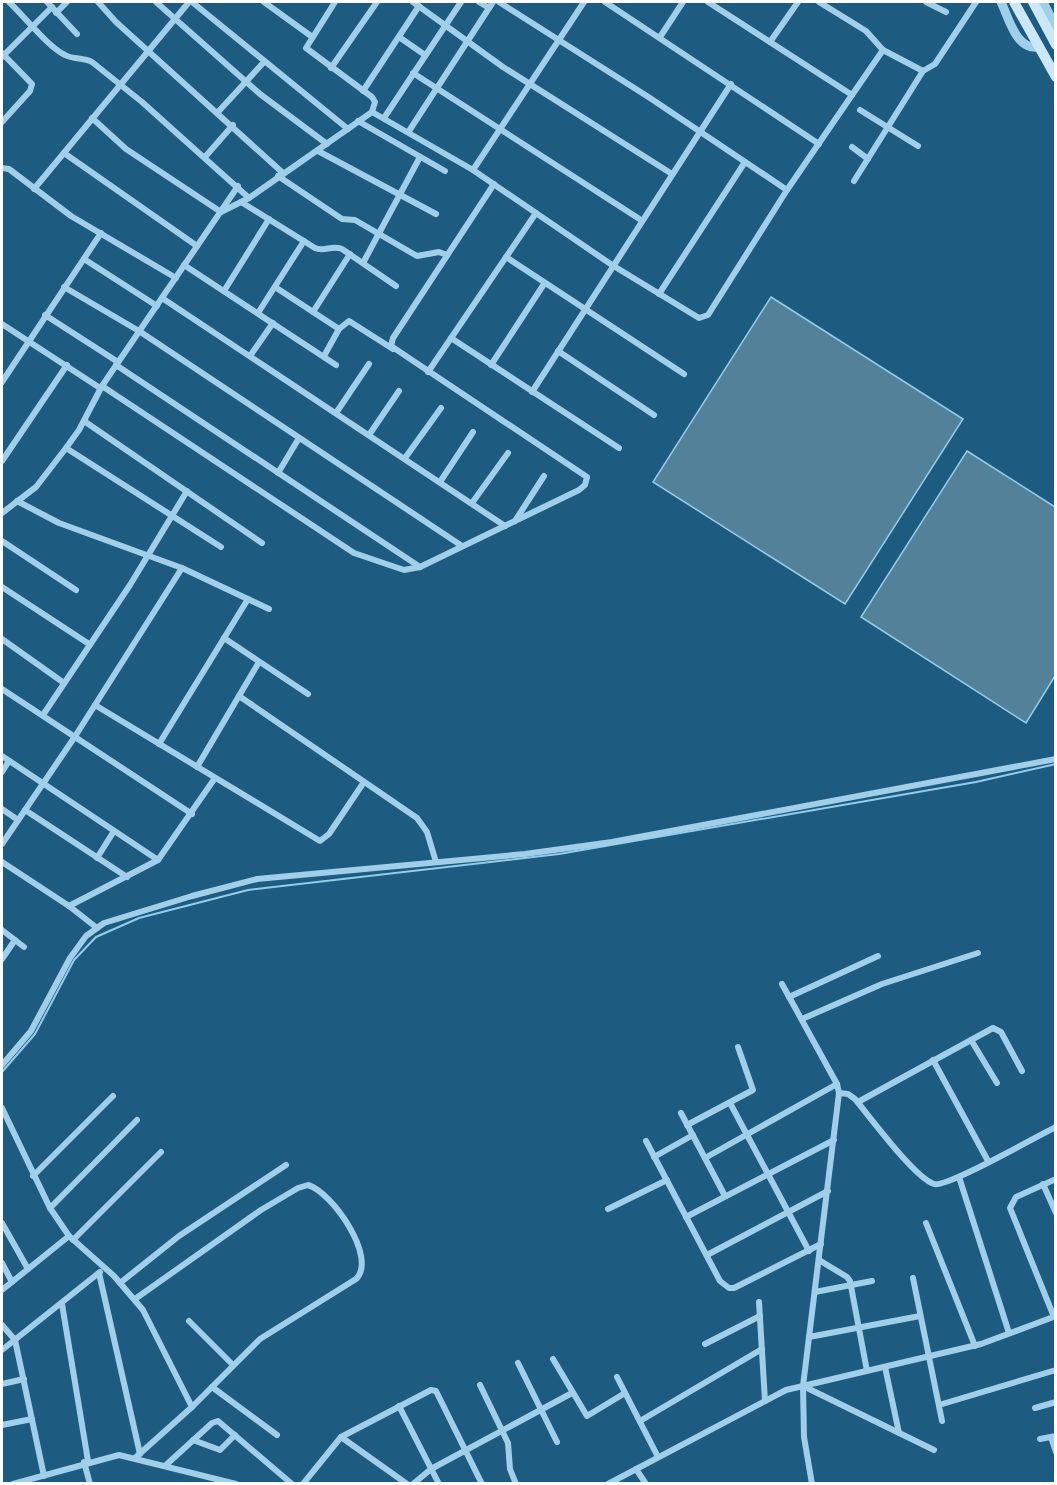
<svg xmlns="http://www.w3.org/2000/svg" width="1057" height="1485" viewBox="0 0 1057 1485" font-family="Lato,sans-serif">
<style>
.water{fill:#54819a;stroke:#94cdea;stroke-width:1.5}
.lines{fill:none;stroke-linecap:round;stroke-linejoin:round}
.stream{stroke:#94cdea;stroke-width:2}
.minor{stroke:#a1cfe9;stroke-width:6}
.tertiary{stroke:#a1cfe9;stroke-width:9}
.secondary{stroke:#cce7f7;stroke-width:10}
</style>
<rect width="100%" height="100%" fill="#1d5b80"/>
<g class="water">
<path d="M 771,297 L 963,419 L 845,604 L 653,482 Z"/>
<path d="M 967,451 L 1055,507 L 1055,676 L 1026,723 L 861,617 Z"/>
</g>
<g class="lines">
<path class="stream" d="M 2,1072 L 35,1034 L 74,960 L 96,937 L 139,918 L 248,890 L 559,854 L 976,782 L 1056,764"/>
<g class="minor">
<path d="M 9,2 C 25,17 47,46 65,55 C 74,60 83,57 92,62 L 142,102 L 249,198"/>
<path d="M 47,2 L 77,34"/>
<path d="M 98,2 L 116,22 L 283,173"/>
<path d="M 156,2 L 260,94 L 327,144"/>
<path d="M 192,2 L 348,129"/>
<path d="M 264,2 L 311,36"/>
<path d="M 335,2 L 306,48 L 372,97 L 375,102 L 372,112 L 473,170 L 612,265 L 699,318 L 708,315 L 787,190 L 852,95 L 708,2"/>
<path d="M 413,2 L 503,67 L 672,174"/>
<path d="M 479,2 L 489,8"/>
<path d="M 499,2 L 650,98 L 787,190"/>
<path d="M 605,2 L 819,144"/>
<path d="M 819,2 L 866,31 L 883,50 L 923,71"/>
<path d="M 926,2 L 946,12"/>
<path d="M 56,13 L 67,2"/>
<path d="M 399,37 L 425,55"/>
<path d="M 660,37 L 683,2"/>
<path d="M 770,42 L 798,2"/>
<path d="M 2,53 L 32,84 L 30,91 L 2,122"/>
<path d="M 2,57 L 52,7"/>
<path d="M 331,68 L 377,2"/>
<path d="M 413,73 L 641,220"/>
<path d="M 363,91 L 419,6"/>
<path d="M 852,95 L 883,50"/>
<path d="M 860,110 L 918,146"/>
<path d="M 218,112 L 264,62"/>
<path d="M 92,118 L 126,149 L 221,212 L 249,198 L 372,112"/>
<path d="M 384,118 L 461,2"/>
<path d="M 358,121 L 445,171"/>
<path d="M 409,131 L 493,2"/>
<path d="M 852,147 L 868,159"/>
<path d="M 318,151 L 436,214"/>
<path d="M 64,153 L 197,246"/>
<path d="M 205,157 L 233,125"/>
<path d="M 2,168 L 9,169 L 71,216 L 176,278"/>
<path d="M 473,170 L 584,2"/>
<path d="M 278,176 L 342,219 L 355,220 L 417,256 L 439,252 L 447,255"/>
<path d="M 854,181 L 923,71 L 935,64 L 976,2"/>
<path d="M 34,189 L 189,2"/>
<path d="M 241,202 L 315,248 C 324,252 332,245 342,249 L 396,286"/>
<path d="M 506,257 L 684,374"/>
<path d="M 84,259 L 157,306"/>
<path d="M 363,263 L 420,157"/>
<path d="M 184,265 L 336,365"/>
<path d="M 64,287 L 139,331 L 462,546"/>
<path d="M 275,287 L 339,329 L 324,356"/>
<path d="M 224,291 L 269,219"/>
<path d="M 659,294 L 745,162"/>
<path d="M 162,298 L 505,526"/>
<path d="M 313,312 L 350,254"/>
<path d="M 258,313 L 304,241"/>
<path d="M 45,315 L 118,362"/>
<path d="M 2,324 L 100,388"/>
<path d="M 339,329 L 349,321 L 393,349"/>
<path d="M 451,338 L 619,448"/>
<path d="M 558,351 L 654,415"/>
<path d="M 250,356 L 273,323"/>
<path d="M 116,365 L 420,567"/>
<path d="M 491,365 L 544,284"/>
<path d="M 428,372 L 536,213"/>
<path d="M 2,382 L 101,233"/>
<path d="M 102,386 L 354,553 L 404,570 L 420,567 L 579,490 L 585,485 L 587,477 L 391,346 L 393,338 L 494,184"/>
<path d="M 532,392 L 731,84"/>
<path d="M 336,413 L 369,364"/>
<path d="M 84,421 L 262,543"/>
<path d="M 369,435 L 399,391"/>
<path d="M 66,448 L 221,547"/>
<path d="M 405,458 L 441,408"/>
<path d="M 2,461 L 67,365"/>
<path d="M 278,473 L 299,438"/>
<path d="M 440,482 L 473,432"/>
<path d="M 17,501 L 59,523 L 182,568 L 269,609"/>
<path d="M 472,503 L 508,453"/>
<path d="M 2,513 L 36,487 L 66,448 L 79,430 L 102,386 L 238,186"/>
<path d="M 515,521 L 544,476"/>
<path d="M 2,541 L 76,590"/>
<path d="M 2,587 L 89,644"/>
<path d="M 224,638 L 308,694"/>
<path d="M 2,639 L 64,683"/>
<path d="M 2,689 L 192,814"/>
<path d="M 239,696 L 417,818 L 427,832 L 436,862"/>
<path d="M 95,705 L 320,841 L 329,834 L 364,782"/>
<path d="M 43,715 L 130,585 L 187,491"/>
<path d="M 159,744 L 248,599"/>
<path d="M 2,756 L 158,860"/>
<path d="M 197,767 L 259,662"/>
<path d="M 2,772 L 9,761"/>
<path d="M 2,809 L 18,820"/>
<path d="M 25,810 L 127,877"/>
<path d="M 2,844 L 74,738 L 182,568"/>
<path d="M 97,858 L 114,831"/>
<path d="M 2,862 L 69,906 L 97,928"/>
<path d="M 69,906 L 158,860 L 215,778"/>
<path d="M 2,930 L 24,947"/>
<path d="M 2,959 L 15,940"/>
<path d="M 782,984 L 837,1084 L 839,1093 L 803,1386 L 804,1437 L 812,1484"/>
<path d="M 789,997 L 878,956"/>
<path d="M 802,1019 L 882,984 L 978,953"/>
<path d="M 971,1040 L 997,1083"/>
<path d="M 933,1060 L 988,1161"/>
<path d="M 2,1065 L 31,1031 L 70,958 L 86,936 L 104,923 L 192,896 L 257,879 L 525,854 L 612,842 L 1056,759"/>
<path d="M 839,1093 L 848,1094 L 855,1099 C 870,1117 914,1177 934,1184 C 947,1188 1037,1136 1056,1127"/>
<path d="M 858,1102 L 993,1028 L 1001,1032 L 1022,1071"/>
<path d="M 730,1103 L 809,1251"/>
<path d="M 2,1108 L 50,1208 L 69,1236 L 114,1276 L 143,1310 L 192,1407"/>
<path d="M 681,1113 L 725,1196"/>
<path d="M 687,1125 L 753,1090 L 738,1047"/>
<path d="M 646,1141 L 720,1281 L 729,1288 L 734,1288 L 821,1244"/>
<path d="M 654,1157 L 693,1135"/>
<path d="M 705,1158 L 837,1084"/>
<path d="M 33,1176 L 113,1096"/>
<path d="M 959,1177 L 1009,1333"/>
<path d="M 1043,1184 L 1056,1213"/>
<path d="M 50,1208 L 137,1120"/>
<path d="M 608,1209 L 667,1180"/>
<path d="M 686,1217 L 834,1140"/>
<path d="M 2,1223 L 28,1269"/>
<path d="M 926,1223 L 975,1346"/>
<path d="M 73,1240 L 161,1152"/>
<path d="M 707,1255 L 828,1191"/>
<path d="M 819,1260 L 847,1277 L 850,1281 L 867,1371"/>
<path d="M 2,1263 L 12,1282"/>
<path d="M 99,1273 L 140,1454"/>
<path d="M 913,1278 L 942,1421"/>
<path d="M 120,1283 L 179,1236 L 286,1165"/>
<path d="M 2,1290 L 69,1236"/>
<path d="M 815,1292 L 872,1281"/>
<path d="M 135,1299 L 261,1210 L 298,1188 L 308,1185 C 332,1192 378,1258 356,1279 L 260,1339 L 192,1407 L 136,1457"/>
<path d="M 759,1302 L 765,1401"/>
<path d="M 62,1304 L 88,1461"/>
<path d="M 1054,1317 L 1010,1208 L 1016,1197 L 1056,1179"/>
<path d="M 189,1321 L 233,1365"/>
<path d="M 2,1325 L 15,1340 L 44,1476"/>
<path d="M 809,1337 L 920,1316"/>
<path d="M 705,1344 L 760,1316"/>
<path d="M 2,1350 L 100,1272"/>
<path d="M 553,1359 L 587,1416 L 625,1393"/>
<path d="M 518,1363 L 557,1442"/>
<path d="M 885,1367 L 899,1433"/>
<path d="M 617,1377 L 658,1457"/>
<path d="M 2,1384 L 24,1379"/>
<path d="M 480,1385 L 508,1443 L 510,1469 L 516,1484"/>
<path d="M 803,1386 L 934,1450"/>
<path d="M 212,1387 L 277,1435"/>
<path d="M 939,1405 L 1056,1370"/>
<path d="M 399,1406 L 439,1484"/>
<path d="M 1035,1408 L 1056,1402"/>
<path d="M 640,1421 L 762,1349"/>
<path d="M 2,1425 L 32,1419"/>
<path d="M 341,1437 L 407,1484"/>
<path d="M 1051,1437 L 1056,1452"/>
<path d="M 1040,1439 L 1056,1436"/>
<path d="M 193,1440 L 220,1450 L 235,1435"/>
<path d="M 84,1462 L 90,1484"/>
<path d="M 166,1465 L 212,1423 L 218,1421 L 292,1484"/>
<path d="M 636,1469 L 646,1484"/>
<path d="M 13,1484 L 119,1455 L 236,1484"/>
<path d="M 303,1484 L 341,1437 L 431,1390 L 436,1391 L 482,1484"/>
<path d="M 413,1484 L 431,1469 L 572,1393"/>
<path d="M 608,1484 L 786,1390 L 981,1344 L 1056,1316"/>
</g>
<g class="tertiary">
<path d="M 1001,2 C 1009,18 1016,51 1039,47"/>
<path d="M 1043,2 L 1056,27"/>
</g>
<g class="secondary">
<path d="M 1014,2 L 1056,77"/>
<path d="M 1033,2 L 1056,45"/>
</g>
</g>
<rect width="1057" height="1485" fill="none" stroke="#ffffff" stroke-width="6"/>
</svg>
